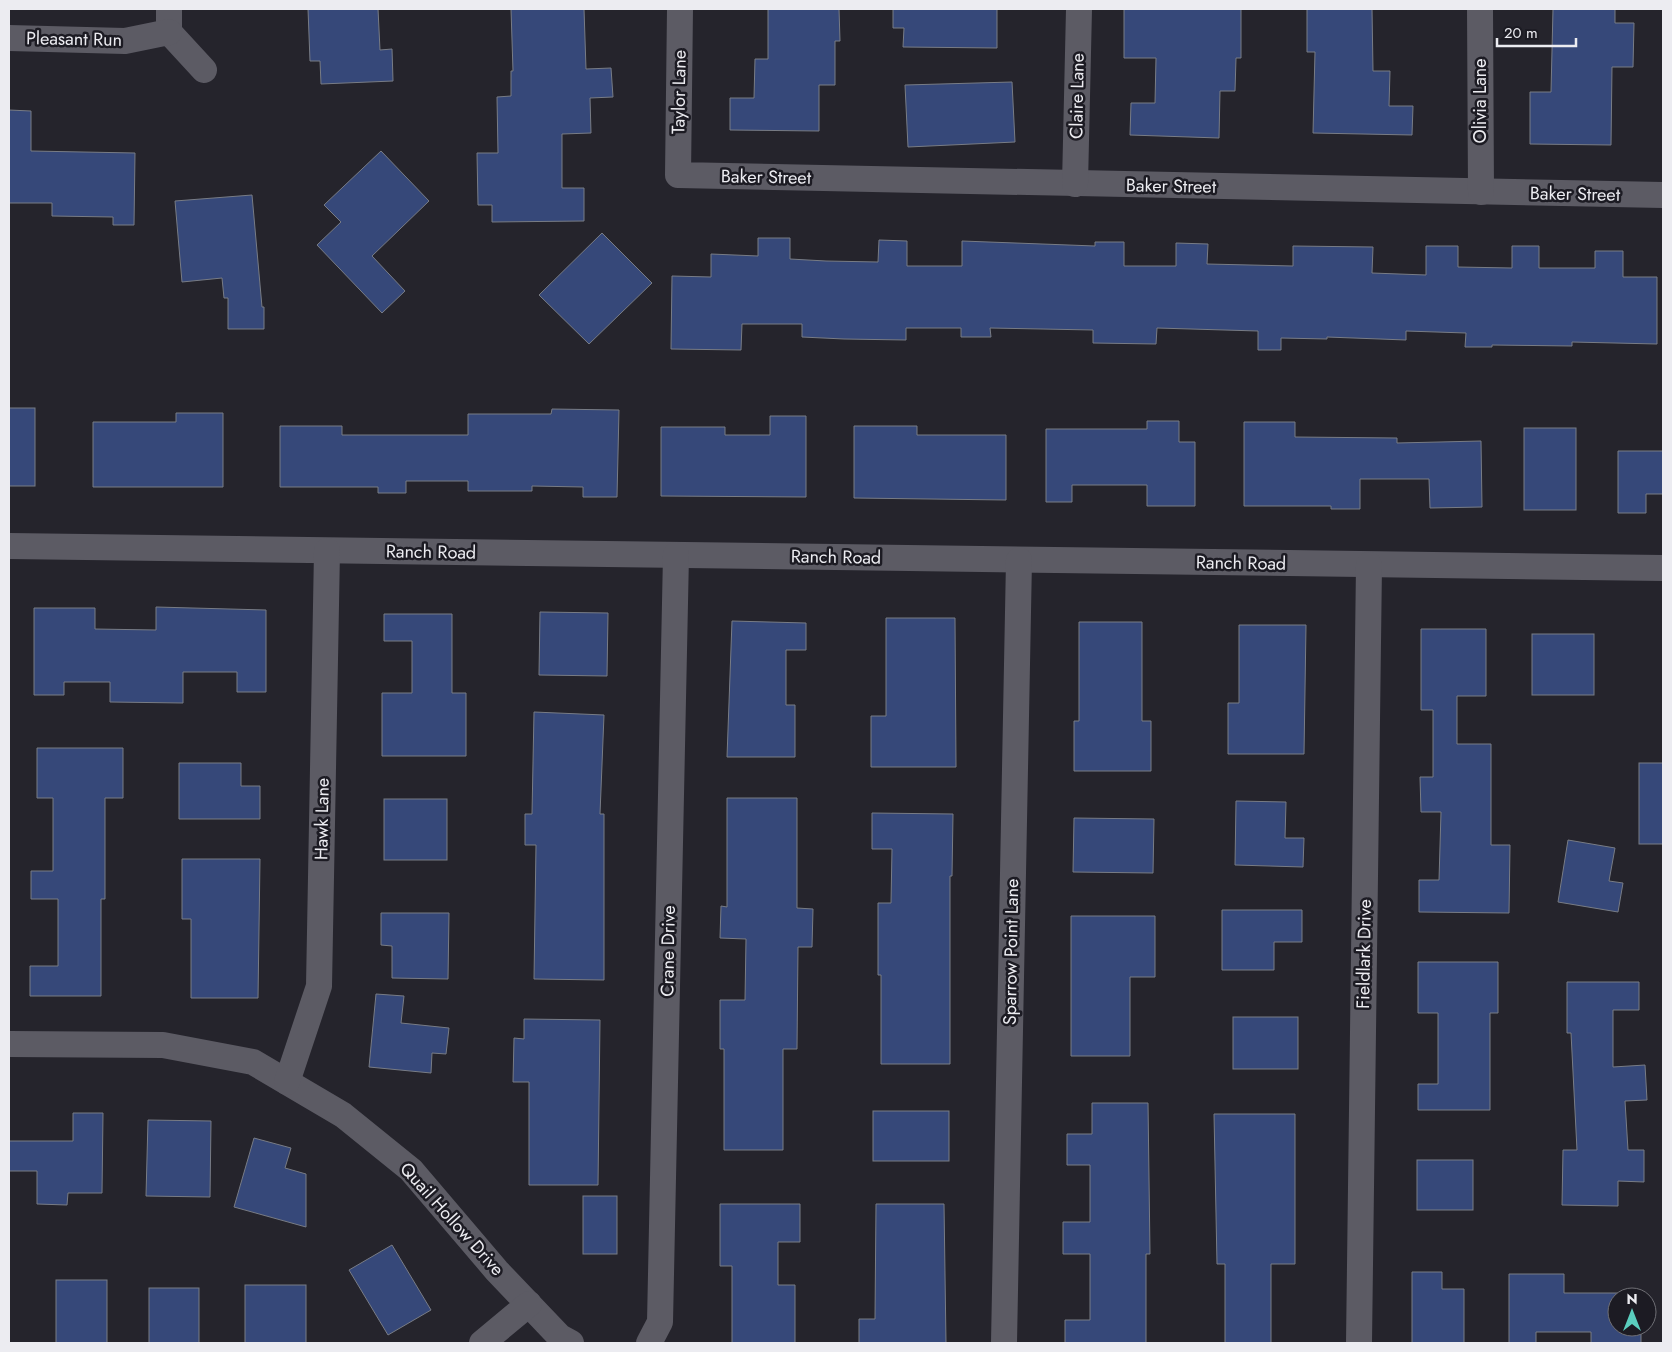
<svg xmlns="http://www.w3.org/2000/svg" width="1672" height="1352" viewBox="0 0 1672 1352" font-family="Jost,sans-serif">
<style>
.building{fill:#364879;stroke:#787c85}
.lines{fill:none;stroke-linecap:round;stroke-linejoin:round}
.street{stroke:#5c5b64;stroke-width:26}
.labels{text-anchor:middle;stroke-width:5;stroke-linejoin:round;paint-order:stroke}
.street-label{font-size:18px;fill:#ececf1;stroke:#1c1b23}
</style>
<rect width="100%" height="100%" fill="#25242c"/>
<g class="building">
<path d="M 308,9 L 378,9 L 380,50 L 392,49 L 393,81 L 321,84 L 320,61 L 310,61 Z"/>
<path d="M 511,9 L 584,9 L 586,69 L 611,68 L 613,97 L 590,98 L 591,133 L 562,134 L 562,188 L 584,188 L 584,221 L 492,222 L 492,205 L 478,205 L 477,153 L 498,153 L 497,97 L 511,96 L 511,71 L 513,71 Z"/>
<path d="M 768,9 L 839,9 L 840,41 L 835,41 L 835,85 L 819,85 L 819,131 L 730,130 L 730,98 L 754,98 L 755,59 L 768,59 Z"/>
<path d="M 893,9 L 997,9 L 997,48 L 903,47 L 904,28 L 893,28 Z"/>
<path d="M 1124,9 L 1241,9 L 1241,58 L 1236,58 L 1235,91 L 1220,91 L 1219,138 L 1130,135 L 1131,103 L 1155,103 L 1156,58 L 1124,58 Z"/>
<path d="M 1307,9 L 1372,9 L 1373,71 L 1390,71 L 1389,106 L 1413,106 L 1412,135 L 1313,133 L 1315,52 L 1307,52 Z"/>
<path d="M 1553,9 L 1615,9 L 1615,23 L 1634,23 L 1633,67 L 1612,67 L 1611,145 L 1530,144 L 1530,92 L 1551,92 Z"/>
<path d="M 1012,82 L 1015,142 L 908,147 L 905,85 Z"/>
<path d="M 9,110 L 31,111 L 31,151 L 135,153 L 134,225 L 113,225 L 113,217 L 52,216 L 52,203 L 9,203 Z"/>
<path d="M 381,151 L 429,201 L 372,256 L 405,291 L 382,313 L 317,245 L 341,222 L 324,205 Z"/>
<path d="M 252,195 L 262,307 L 264,307 L 264,329 L 228,329 L 228,298 L 224,298 L 222,278 L 182,282 L 175,201 Z"/>
<path d="M 602,233 L 652,283 L 589,344 L 539,295 Z"/>
<path d="M 758,238 L 790,238 L 790,259 L 826,261 L 878,262 L 879,240 L 907,241 L 907,266 L 962,266 L 962,241 L 1095,246 L 1095,242 L 1124,242 L 1124,266 L 1176,266 L 1176,243 L 1208,244 L 1207,264 L 1293,266 L 1293,246 L 1373,247 L 1372,273 L 1426,275 L 1426,246 L 1458,246 L 1458,267 L 1512,268 L 1512,246 L 1539,246 L 1539,268 L 1595,268 L 1595,251 L 1623,251 L 1623,277 L 1657,277 L 1657,344 L 1572,342 L 1572,346 L 1492,345 L 1492,347 L 1465,347 L 1466,333 L 1406,331 L 1406,340 L 1327,337 L 1327,339 L 1281,338 L 1281,350 L 1258,350 L 1258,331 L 1157,328 L 1156,344 L 1093,343 L 1093,330 L 990,328 L 991,337 L 961,337 L 961,328 L 906,328 L 906,340 L 844,339 L 802,337 L 802,324 L 742,324 L 741,350 L 671,349 L 672,276 L 711,277 L 711,254 L 758,256 Z"/>
<rect x="9" y="408" width="26" height="78"/>
<path d="M 552,409 L 619,410 L 617,497 L 583,497 L 583,487 L 532,486 L 532,491 L 468,491 L 468,481 L 406,481 L 406,493 L 378,493 L 378,487 L 280,487 L 280,426 L 342,426 L 342,435 L 468,435 L 468,414 L 551,414 Z"/>
<path d="M 176,413 L 223,413 L 223,487 L 93,487 L 93,422 L 176,422 Z"/>
<path d="M 770,416 L 806,416 L 806,497 L 661,496 L 661,427 L 725,427 L 725,435 L 770,435 Z"/>
<path d="M 1147,421 L 1179,421 L 1179,442 L 1195,442 L 1195,506 L 1147,506 L 1147,485 L 1072,485 L 1072,502 L 1046,502 L 1046,429 L 1147,429 Z"/>
<path d="M 1244,422 L 1295,422 L 1295,437 L 1397,438 L 1397,443 L 1481,441 L 1482,507 L 1430,508 L 1429,479 L 1360,479 L 1360,509 L 1331,509 L 1331,506 L 1244,506 Z"/>
<path d="M 854,426 L 917,426 L 917,435 L 1006,435 L 1006,500 L 854,498 Z"/>
<rect x="1524" y="428" width="52" height="82"/>
<path d="M 1618,451 L 1663,451 L 1663,494 L 1646,494 L 1646,513 L 1618,513 Z"/>
<path d="M 156,607 L 266,610 L 266,692 L 237,692 L 237,672 L 183,672 L 183,703 L 110,702 L 110,682 L 64,682 L 64,695 L 34,695 L 34,608 L 95,608 L 95,629 L 156,630 Z"/>
<path d="M 540,612 L 608,613 L 607,676 L 539,675 Z"/>
<path d="M 384,614 L 452,614 L 452,693 L 466,693 L 466,756 L 382,756 L 382,693 L 412,693 L 412,641 L 384,641 Z"/>
<path d="M 886,618 L 955,618 L 956,767 L 871,767 L 871,716 L 886,716 Z"/>
<path d="M 732,621 L 806,623 L 806,650 L 786,650 L 786,705 L 795,705 L 795,757 L 727,757 Z"/>
<path d="M 1079,622 L 1142,622 L 1142,721 L 1151,721 L 1151,771 L 1074,771 L 1074,721 L 1079,721 Z"/>
<path d="M 1239,625 L 1306,625 L 1304,754 L 1228,754 L 1228,703 L 1239,703 Z"/>
<path d="M 1421,629 L 1486,629 L 1486,696 L 1457,696 L 1457,744 L 1491,744 L 1491,845 L 1510,845 L 1509,913 L 1419,912 L 1419,880 L 1439,880 L 1441,812 L 1421,812 L 1420,777 L 1433,777 L 1433,710 L 1421,710 Z"/>
<rect x="1532" y="634" width="62" height="61"/>
<path d="M 534,712 L 604,715 L 600,814 L 604,814 L 604,980 L 534,979 L 536,845 L 525,845 L 525,814 L 532,814 Z"/>
<path d="M 37,748 L 123,748 L 123,798 L 105,798 L 105,899 L 101,899 L 101,996 L 30,996 L 30,966 L 58,966 L 58,899 L 31,899 L 31,871 L 53,871 L 53,798 L 37,798 Z"/>
<path d="M 179,763 L 241,763 L 241,786 L 260,786 L 260,819 L 179,819 Z"/>
<rect x="1639" y="763" width="24" height="81"/>
<path d="M 727,798 L 797,798 L 797,908 L 813,909 L 812,947 L 798,947 L 797,1049 L 783,1049 L 783,1150 L 724,1150 L 724,1049 L 720,1049 L 720,1000 L 745,1000 L 746,939 L 720,938 L 721,906 L 727,907 Z"/>
<rect x="384" y="799" width="63" height="61"/>
<path d="M 1236,801 L 1286,802 L 1285,838 L 1304,838 L 1303,867 L 1235,865 Z"/>
<path d="M 872,813 L 953,814 L 952,876 L 950,876 L 950,1064 L 881,1064 L 881,975 L 878,975 L 878,903 L 891,903 L 892,849 L 872,849 Z"/>
<path d="M 1074,818 L 1154,819 L 1153,873 L 1073,872 Z"/>
<path d="M 1568,840 L 1615,848 L 1609,881 L 1623,883 L 1618,912 L 1558,902 Z"/>
<path d="M 182,859 L 260,859 L 258,998 L 191,998 L 191,919 L 182,919 Z"/>
<path d="M 1222,910 L 1302,910 L 1302,942 L 1274,942 L 1274,970 L 1222,970 Z"/>
<path d="M 381,913 L 449,913 L 448,979 L 392,978 L 392,946 L 381,945 Z"/>
<path d="M 1071,916 L 1155,916 L 1155,977 L 1130,977 L 1130,1056 L 1071,1056 Z"/>
<path d="M 1418,962 L 1498,962 L 1498,1013 L 1490,1013 L 1490,1110 L 1418,1110 L 1418,1084 L 1438,1084 L 1438,1013 L 1418,1013 Z"/>
<path d="M 1567,982 L 1639,982 L 1639,1010 L 1613,1010 L 1613,1067 L 1645,1065 L 1647,1100 L 1625,1101 L 1628,1150 L 1644,1150 L 1644,1182 L 1618,1181 L 1618,1206 L 1562,1205 L 1563,1150 L 1577,1150 L 1571,1033 L 1567,1033 Z"/>
<path d="M 376,994 L 404,996 L 401,1023 L 449,1028 L 446,1054 L 432,1053 L 431,1073 L 369,1067 Z"/>
<rect x="1233" y="1017" width="65" height="52"/>
<path d="M 524,1019 L 600,1020 L 598,1185 L 529,1185 L 529,1082 L 513,1082 L 514,1038 L 524,1039 Z"/>
<path d="M 1092,1103 L 1148,1103 L 1150,1254 L 1146,1254 L 1146,1343 L 1065,1343 L 1065,1320 L 1090,1320 L 1090,1254 L 1063,1254 L 1063,1222 L 1090,1222 L 1090,1165 L 1067,1165 L 1067,1134 L 1092,1134 Z"/>
<rect x="873" y="1111" width="76" height="50"/>
<path d="M 73,1113 L 103,1113 L 102,1193 L 68,1193 L 67,1205 L 37,1204 L 37,1171 L 9,1171 L 9,1141 L 73,1141 Z"/>
<path d="M 1214,1114 L 1295,1114 L 1295,1264 L 1271,1264 L 1271,1343 L 1225,1343 L 1225,1264 L 1217,1264 Z"/>
<path d="M 148,1120 L 211,1121 L 210,1197 L 146,1196 Z"/>
<path d="M 254,1138 L 291,1148 L 285,1168 L 306,1174 L 306,1227 L 234,1207 Z"/>
<rect x="1417" y="1160" width="56" height="50"/>
<rect x="583" y="1196" width="34" height="58"/>
<path d="M 720,1204 L 800,1204 L 800,1242 L 778,1242 L 778,1285 L 795,1285 L 795,1343 L 732,1343 L 732,1266 L 720,1266 Z"/>
<path d="M 876,1204 L 944,1204 L 946,1343 L 859,1343 L 859,1319 L 875,1319 Z"/>
<path d="M 392,1245 L 431,1310 L 388,1335 L 349,1270 Z"/>
<path d="M 1412,1272 L 1442,1272 L 1442,1289 L 1464,1289 L 1464,1343 L 1412,1343 Z"/>
<path d="M 1509,1274 L 1564,1274 L 1564,1293 L 1641,1293 L 1641,1297 L 1617,1297 L 1617,1327 L 1641,1327 L 1641,1343 L 1591,1343 L 1591,1332 L 1536,1332 L 1536,1343 L 1509,1343 Z"/>
<rect x="56" y="1280" width="51" height="63"/>
<rect x="245" y="1285" width="61" height="58"/>
<rect x="149" y="1288" width="50" height="55"/>
</g>
<g class="lines">
<g class="street">
<path d="M 169,9 L 169,32 L 204,70"/>
<path d="M 680,9 L 678,175 L 1663,195"/>
<path d="M 1480,9 L 1481,192"/>
<path d="M 9,38 L 125,41 L 169,32"/>
<path d="M 1075,184 L 1079,9"/>
<path d="M 9,546 L 1663,568"/>
<path d="M 9,1044 L 163,1045 L 253,1062 L 343,1115 L 411,1170 L 497,1271 L 560,1337 L 571,1343"/>
<path d="M 287,1082 L 319,986 L 327,551"/>
<path d="M 482,1343 L 529,1304"/>
<path d="M 649,1343 L 660,1322 L 676,555"/>
<path d="M 1004,1343 L 1019,560"/>
<path d="M 1359,1343 L 1369,565"/>
</g>
</g>
<g class="labels">
<g class="street-label">
<text transform="translate(74 39) rotate(1)" y="6">Pleasant Run</text>
<text transform="translate(679 92) rotate(-89)" y="6">Taylor Lane</text>
<text transform="translate(1077 96) rotate(-89)" y="6">Claire Lane</text>
<text transform="translate(1480 101) rotate(-90)" y="6">Olivia Lane</text>
<text transform="translate(766 177) rotate(1)" y="6">Baker Street</text>
<text transform="translate(1171 186) rotate(1)" y="6">Baker Street</text>
<text transform="translate(1575 194) rotate(1)" y="6">Baker Street</text>
<text transform="translate(431 552) rotate(1)" y="6">Ranch Road</text>
<text transform="translate(836 557) rotate(1)" y="6">Ranch Road</text>
<text transform="translate(1241 563) rotate(1)" y="6">Ranch Road</text>
<text transform="translate(322 819) rotate(-89)" y="6">Hawk Lane</text>
<text transform="translate(668 951) rotate(-89)" y="6">Crane Drive</text>
<text transform="translate(1011 952) rotate(-89)" y="6">Sparrow Point Lane</text>
<text transform="translate(1364 954) rotate(-89)" y="6">Fieldlark Drive</text>
<text transform="translate(452 1219) rotate(48)" y="6">Quail Hollow Drive</text>
</g>
</g>
<rect width="1672" height="1352" fill="none" stroke="#ececf1" stroke-width="20"/>
<g transform="translate(1632 1312)"><circle r="24" fill="#1c1b23" stroke="#6f6f75"/>
<path d="M0-4L9 19L0 12L-9 19Z" fill="#5acebe"/>
<text y="-8" font-size="14" font-weight="bold" text-anchor="middle" fill="#ececf1">N</text>
</g>
<path d="M1497 38v8h79v-8" fill="none" stroke="#ececf1" stroke-width="2.5"/>
<text x="1504" y="38" font-size="15" fill="#ececf1" stroke="#1c1b23" stroke-width="4" paint-order="stroke">20 m</text>
</svg>
